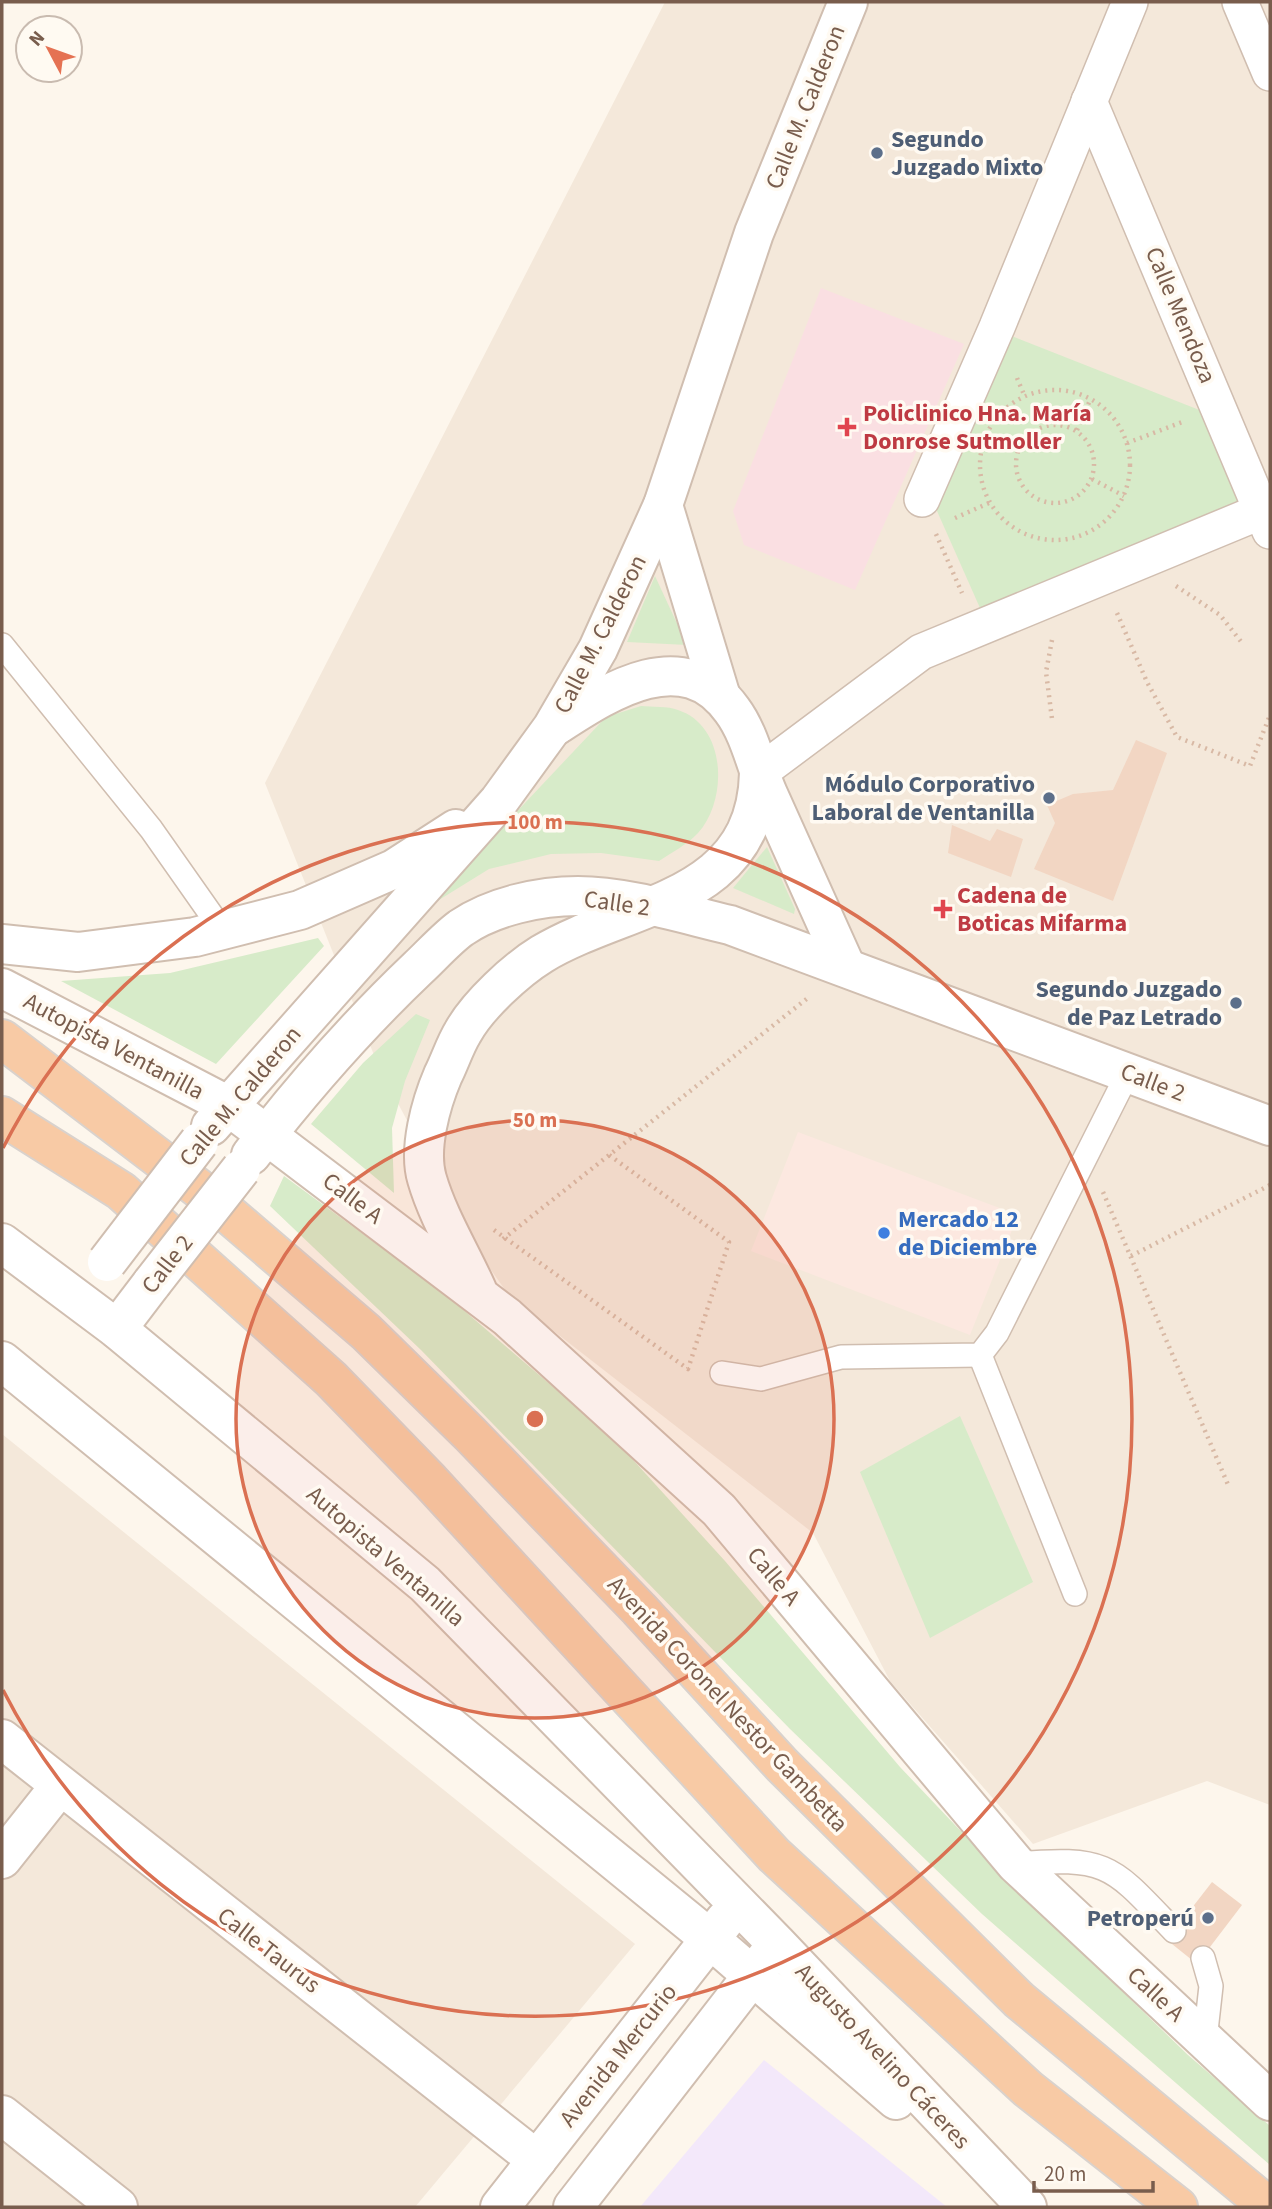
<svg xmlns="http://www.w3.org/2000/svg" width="1272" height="2209" viewBox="0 0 1272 2209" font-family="'Source Sans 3',sans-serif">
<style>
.residential{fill:#f4e8da}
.commercial{fill:#fce8e0}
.education{fill:#f3e8fa}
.medical{fill:#fadfe2}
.green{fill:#d7ebc9}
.building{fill:#f2d6c3}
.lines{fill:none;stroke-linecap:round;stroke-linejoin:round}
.service-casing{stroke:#d0beb0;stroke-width:26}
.pedestrian-casing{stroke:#d0beb0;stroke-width:38}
.minor-casing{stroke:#d0beb0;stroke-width:42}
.tertiary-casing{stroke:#d0beb0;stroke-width:42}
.trunk-casing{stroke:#d9d2cd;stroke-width:42}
.path{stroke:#d8b9a5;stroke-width:4.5;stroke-dasharray:2 5;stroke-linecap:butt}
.service{stroke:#fff;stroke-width:23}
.pedestrian{stroke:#fff;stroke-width:35}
.minor{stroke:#fff;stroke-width:38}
.tertiary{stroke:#fff;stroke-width:38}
.trunk{stroke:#f8caa5;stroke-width:38}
.tertiary-bridge-casing{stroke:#d0beb0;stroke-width:42;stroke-linecap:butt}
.tertiary-bridge{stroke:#fff;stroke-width:38}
.ring{fill:none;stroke:#da7052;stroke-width:3.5}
.service-dot{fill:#5c6f8a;stroke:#fffaf2;stroke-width:2.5}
.health-dot{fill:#e0444e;stroke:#fffaf2;stroke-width:2.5}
.shop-dot{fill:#3f7fe0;stroke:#fffaf2;stroke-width:2.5}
.labels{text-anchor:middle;stroke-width:7;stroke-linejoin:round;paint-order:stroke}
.street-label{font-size:24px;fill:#795d4d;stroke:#fffaf2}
.service-label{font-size:24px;font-weight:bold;fill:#4e5e75;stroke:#fffaf2;text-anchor:end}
.health-label{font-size:24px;font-weight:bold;fill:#be3a42;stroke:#fffaf2;text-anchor:start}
.shop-label{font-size:24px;font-weight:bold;fill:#366cbe;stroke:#fffaf2;text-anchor:start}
.centre{fill:#da7052;stroke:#fffaf2;stroke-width:3.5}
.ring-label{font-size:21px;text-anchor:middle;font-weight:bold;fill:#da7052;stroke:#fffaf2;stroke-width:7;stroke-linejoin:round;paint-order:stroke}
</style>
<rect width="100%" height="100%" fill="#fdf6ec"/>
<g class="residential">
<path d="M 665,2 L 1270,2 L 1270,1805 L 1207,1781 L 1033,1844 L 890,1681 L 813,1533 L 510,1297 L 475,1247 L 380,1070 L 265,783 Z"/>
<path d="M 2,1434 L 635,1944 L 415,2207 L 2,2207 Z"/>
</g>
<path class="commercial" d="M 798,1132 L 1018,1215 L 970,1335 L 751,1251 Z"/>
<path class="education" d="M 764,2060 L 947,2207 L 640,2207 Z"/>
<path class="medical" d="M 821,288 L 964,344 L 855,590 L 744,545 L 733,511 Z"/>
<g class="green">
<path d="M 999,331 L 1207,413 L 1249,509 L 984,617 L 929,493 Z"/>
<path d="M 655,576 L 687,645 L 627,642 Z"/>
<path d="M 641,706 C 652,707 668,706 678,710 C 727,726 728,800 698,833 C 688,844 671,853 659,861 L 601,853 L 551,854 L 489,869 L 426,908 L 606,717 Z"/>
<path d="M 767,847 L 795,909 L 794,914 L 733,888 Z"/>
<path d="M 318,938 L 324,946 L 216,1064 L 61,981 L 170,973 Z"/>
<path d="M 416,1014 L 430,1020 L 405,1081 L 392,1128 L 394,1193 L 311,1124 L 363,1063 Z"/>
<path d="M 284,1176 L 446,1295 L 615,1440 L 725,1561 L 900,1767 L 1010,1883 L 1188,2055 L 1270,2126 L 1270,2165 L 982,1914 L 790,1729 L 421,1350 L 270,1206 Z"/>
<path d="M 960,1416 L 1033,1582 L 930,1638 L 860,1472 Z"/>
</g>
<g class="building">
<path d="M 1136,740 L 1167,753 L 1113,901 L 1034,869 L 1055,823 L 1047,805 L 1073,794 L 1113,790 Z"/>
<path d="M 952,825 L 990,841 L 997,829 L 1023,839 L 1011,877 L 948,853 Z"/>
<path d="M 1212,1882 L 1242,1905 L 1197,1964 L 1167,1940 Z"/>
</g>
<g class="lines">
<defs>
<g id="service">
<path d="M 2,645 L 151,829 L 222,930"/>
<path d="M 980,1355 L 1075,1594"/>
<path d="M 722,1373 L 761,1379 L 841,1357 L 980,1355 L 997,1333 L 1128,1073"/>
<path d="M 1016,1864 C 1109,1856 1112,1866 1174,1931"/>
<path d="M 1203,1958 L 1211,1986 L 1205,2040"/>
</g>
<g id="pedestrian">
<path d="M 1240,2 L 1270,73"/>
<path d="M 1089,101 L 1270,531"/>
<path d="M 922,499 L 997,327 L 1130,2"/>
<path d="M 759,773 L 921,652 L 1262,511"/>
</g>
<g id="minor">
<path d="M 2,1739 L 537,2160"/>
<path d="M 2,1859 L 60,1786"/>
<path d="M 2,2115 L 118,2207"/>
</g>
<g id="tertiary">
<path d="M 663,505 L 721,697"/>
<path d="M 557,725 C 608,692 683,642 732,710 C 750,734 756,767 768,794 C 794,851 819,908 845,965"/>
<path d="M 2,944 L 78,952 L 195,937 L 300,910 L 394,869 L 456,829"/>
<path d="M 2,988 L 227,1105 L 507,1317 L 719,1510 L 1016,1864 L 1270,2101"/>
<path d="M 211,1126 L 499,801 L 552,728 L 598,649 L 663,505 L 754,233 L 848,2"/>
<path d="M 251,1155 C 302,1089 358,1025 418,968 C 432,955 446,939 461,928 C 493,906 540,896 578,896 C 627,896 683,914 730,925 L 1270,1126"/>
<path d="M 2,1243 L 117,1329 L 425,1584 L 777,1944 L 1027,2207"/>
<path d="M 477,1290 C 461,1254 438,1217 427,1179 C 418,1149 431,1103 443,1075 C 450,1061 455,1045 463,1032 C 478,1005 516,970 542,954 C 627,903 756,902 759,773"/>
<path d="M 117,1329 L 152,1283"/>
<path d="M 2,1361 L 709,1938 L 896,2100"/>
<path d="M 500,2207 L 725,1920"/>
<path d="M 573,2207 L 767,1957"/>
</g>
<g id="trunk">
<path d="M 2,1039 L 198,1188 L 366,1332 L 470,1434 L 639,1609 L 782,1765 L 1019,2000 L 1269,2207"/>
<path d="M 2,1116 L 121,1191 L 331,1379 L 430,1481 L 774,1855 L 1028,2089 L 1178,2207"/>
</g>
</defs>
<use href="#service" class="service-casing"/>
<use href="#pedestrian" class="pedestrian-casing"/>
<use href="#minor" class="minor-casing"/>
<use href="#tertiary" class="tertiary-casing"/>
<use href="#trunk" class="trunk-casing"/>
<g class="path">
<path d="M 1017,378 L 1025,397"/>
<circle cx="1055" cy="465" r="75"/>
<circle cx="1055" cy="464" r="39"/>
<path d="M 1077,430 L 1091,398"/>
<path d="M 1127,443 L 1185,421"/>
<path d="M 1092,479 L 1124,496"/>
<path d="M 955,518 L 989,503"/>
<path d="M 936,534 L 962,593"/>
<path d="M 1176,586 L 1220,615 L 1243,644"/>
<path d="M 1117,613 L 1147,682 L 1177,737 L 1250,766 L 1270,715"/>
<path d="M 1052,640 L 1046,672 L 1052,719"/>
<path d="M 1103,1192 L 1229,1487"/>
<path d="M 494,1230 L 688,1369 L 729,1242 L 609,1155"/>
<path d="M 503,1239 L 809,997"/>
<path d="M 1131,1256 L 1270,1185"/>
</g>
<use href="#service" class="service"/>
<use href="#pedestrian" class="pedestrian"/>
<use href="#minor" class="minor"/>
<use href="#tertiary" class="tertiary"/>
<use href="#trunk" class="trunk"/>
<defs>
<g id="tertiary-bridge">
<path d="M 107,1262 L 199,1142"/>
<path d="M 152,1283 L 241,1169"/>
</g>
</defs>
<use href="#tertiary-bridge" class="tertiary-bridge-casing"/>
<use href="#tertiary-bridge" class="tertiary-bridge"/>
</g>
<circle cx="535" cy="1419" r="299" fill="#da7052" fill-opacity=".12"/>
<g class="ring">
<circle cx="535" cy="1419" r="299"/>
<path d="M3 1148A597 597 0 1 1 3 1690"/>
</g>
<g class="service-dot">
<circle cx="877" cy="153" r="7"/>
<circle cx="1049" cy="798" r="7"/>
<circle cx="1236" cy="1003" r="7"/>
<circle cx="1208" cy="1918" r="7"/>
</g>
<g class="health-dot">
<path d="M843.5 416.5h7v7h7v7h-7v7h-7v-7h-7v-7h7z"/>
<path d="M939.5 898.5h7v7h7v7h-7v7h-7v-7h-7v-7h7z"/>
</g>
<circle class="shop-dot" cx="884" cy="1233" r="7"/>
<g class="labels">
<g class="street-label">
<text transform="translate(805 107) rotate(-68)" y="8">Calle M. Calderon</text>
<text transform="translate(1181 315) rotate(67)" y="8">Calle Mendoza</text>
<text transform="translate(600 634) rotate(-63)" y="8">Calle M. Calderon</text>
<text transform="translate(617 903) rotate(8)" y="8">Calle 2</text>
<text transform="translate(114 1046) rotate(28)" y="8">Autopista Ventanilla</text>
<text transform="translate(1153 1082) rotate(21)" y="8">Calle 2</text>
<text transform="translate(240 1096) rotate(-50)" y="8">Calle M. Calderon</text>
<text transform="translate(353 1198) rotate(37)" y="8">Calle A</text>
<text transform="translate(167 1264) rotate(-52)" y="8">Calle 2</text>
<text transform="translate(386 1556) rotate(41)" y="8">Autopista Ventanilla</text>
<text transform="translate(774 1576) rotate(50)" y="8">Calle A</text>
<text transform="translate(728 1704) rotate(47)" y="8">Avenida Coronel Nestor Gambetta</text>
<text transform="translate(269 1950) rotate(38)" y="8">Calle Taurus</text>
<text transform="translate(1156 1994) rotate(43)" y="8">Calle A</text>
<text transform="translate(618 2055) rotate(-52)" y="8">Avenida Mercurio</text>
<text transform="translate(883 2056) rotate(47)" y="8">Augusto Avelino Cáceres</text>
</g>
<g class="service-label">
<text x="891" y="147" text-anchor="start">Segundo<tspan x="891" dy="28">Juzgado Mixto</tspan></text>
<text x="1035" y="792">Módulo Corporativo<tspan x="1035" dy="28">Laboral de Ventanilla</tspan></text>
<text x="1222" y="997">Segundo Juzgado<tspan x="1222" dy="28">de Paz Letrado</tspan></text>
<text x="1194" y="1926">Petroperú</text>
</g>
<g class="health-label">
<text x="863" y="421">Policlinico Hna. María<tspan x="863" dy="28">Donrose Sutmoller</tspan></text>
<text x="957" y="903">Cadena de<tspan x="957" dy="28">Boticas Mifarma</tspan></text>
</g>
<g class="shop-label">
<text x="898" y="1227">Mercado 12<tspan x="898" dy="28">de Diciembre</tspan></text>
</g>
</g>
<circle cx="535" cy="1419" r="10" class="centre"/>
<g class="ring-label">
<text x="535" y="829">100 m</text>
<text x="535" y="1127">50 m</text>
</g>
<rect width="1272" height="2209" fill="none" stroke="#795d4d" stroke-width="7"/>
<g transform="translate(49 49) rotate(311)"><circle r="33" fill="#fffaf2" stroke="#c9bbb0" stroke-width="2"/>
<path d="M0-5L12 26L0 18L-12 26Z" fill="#e57253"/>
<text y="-10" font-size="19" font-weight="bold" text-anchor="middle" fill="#795d4d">N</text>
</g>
<path d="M1034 2181v10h119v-10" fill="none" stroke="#795d4d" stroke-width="3.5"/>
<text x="1044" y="2181" font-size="21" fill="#795d4d" stroke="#fffaf2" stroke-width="5" paint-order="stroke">20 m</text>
</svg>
